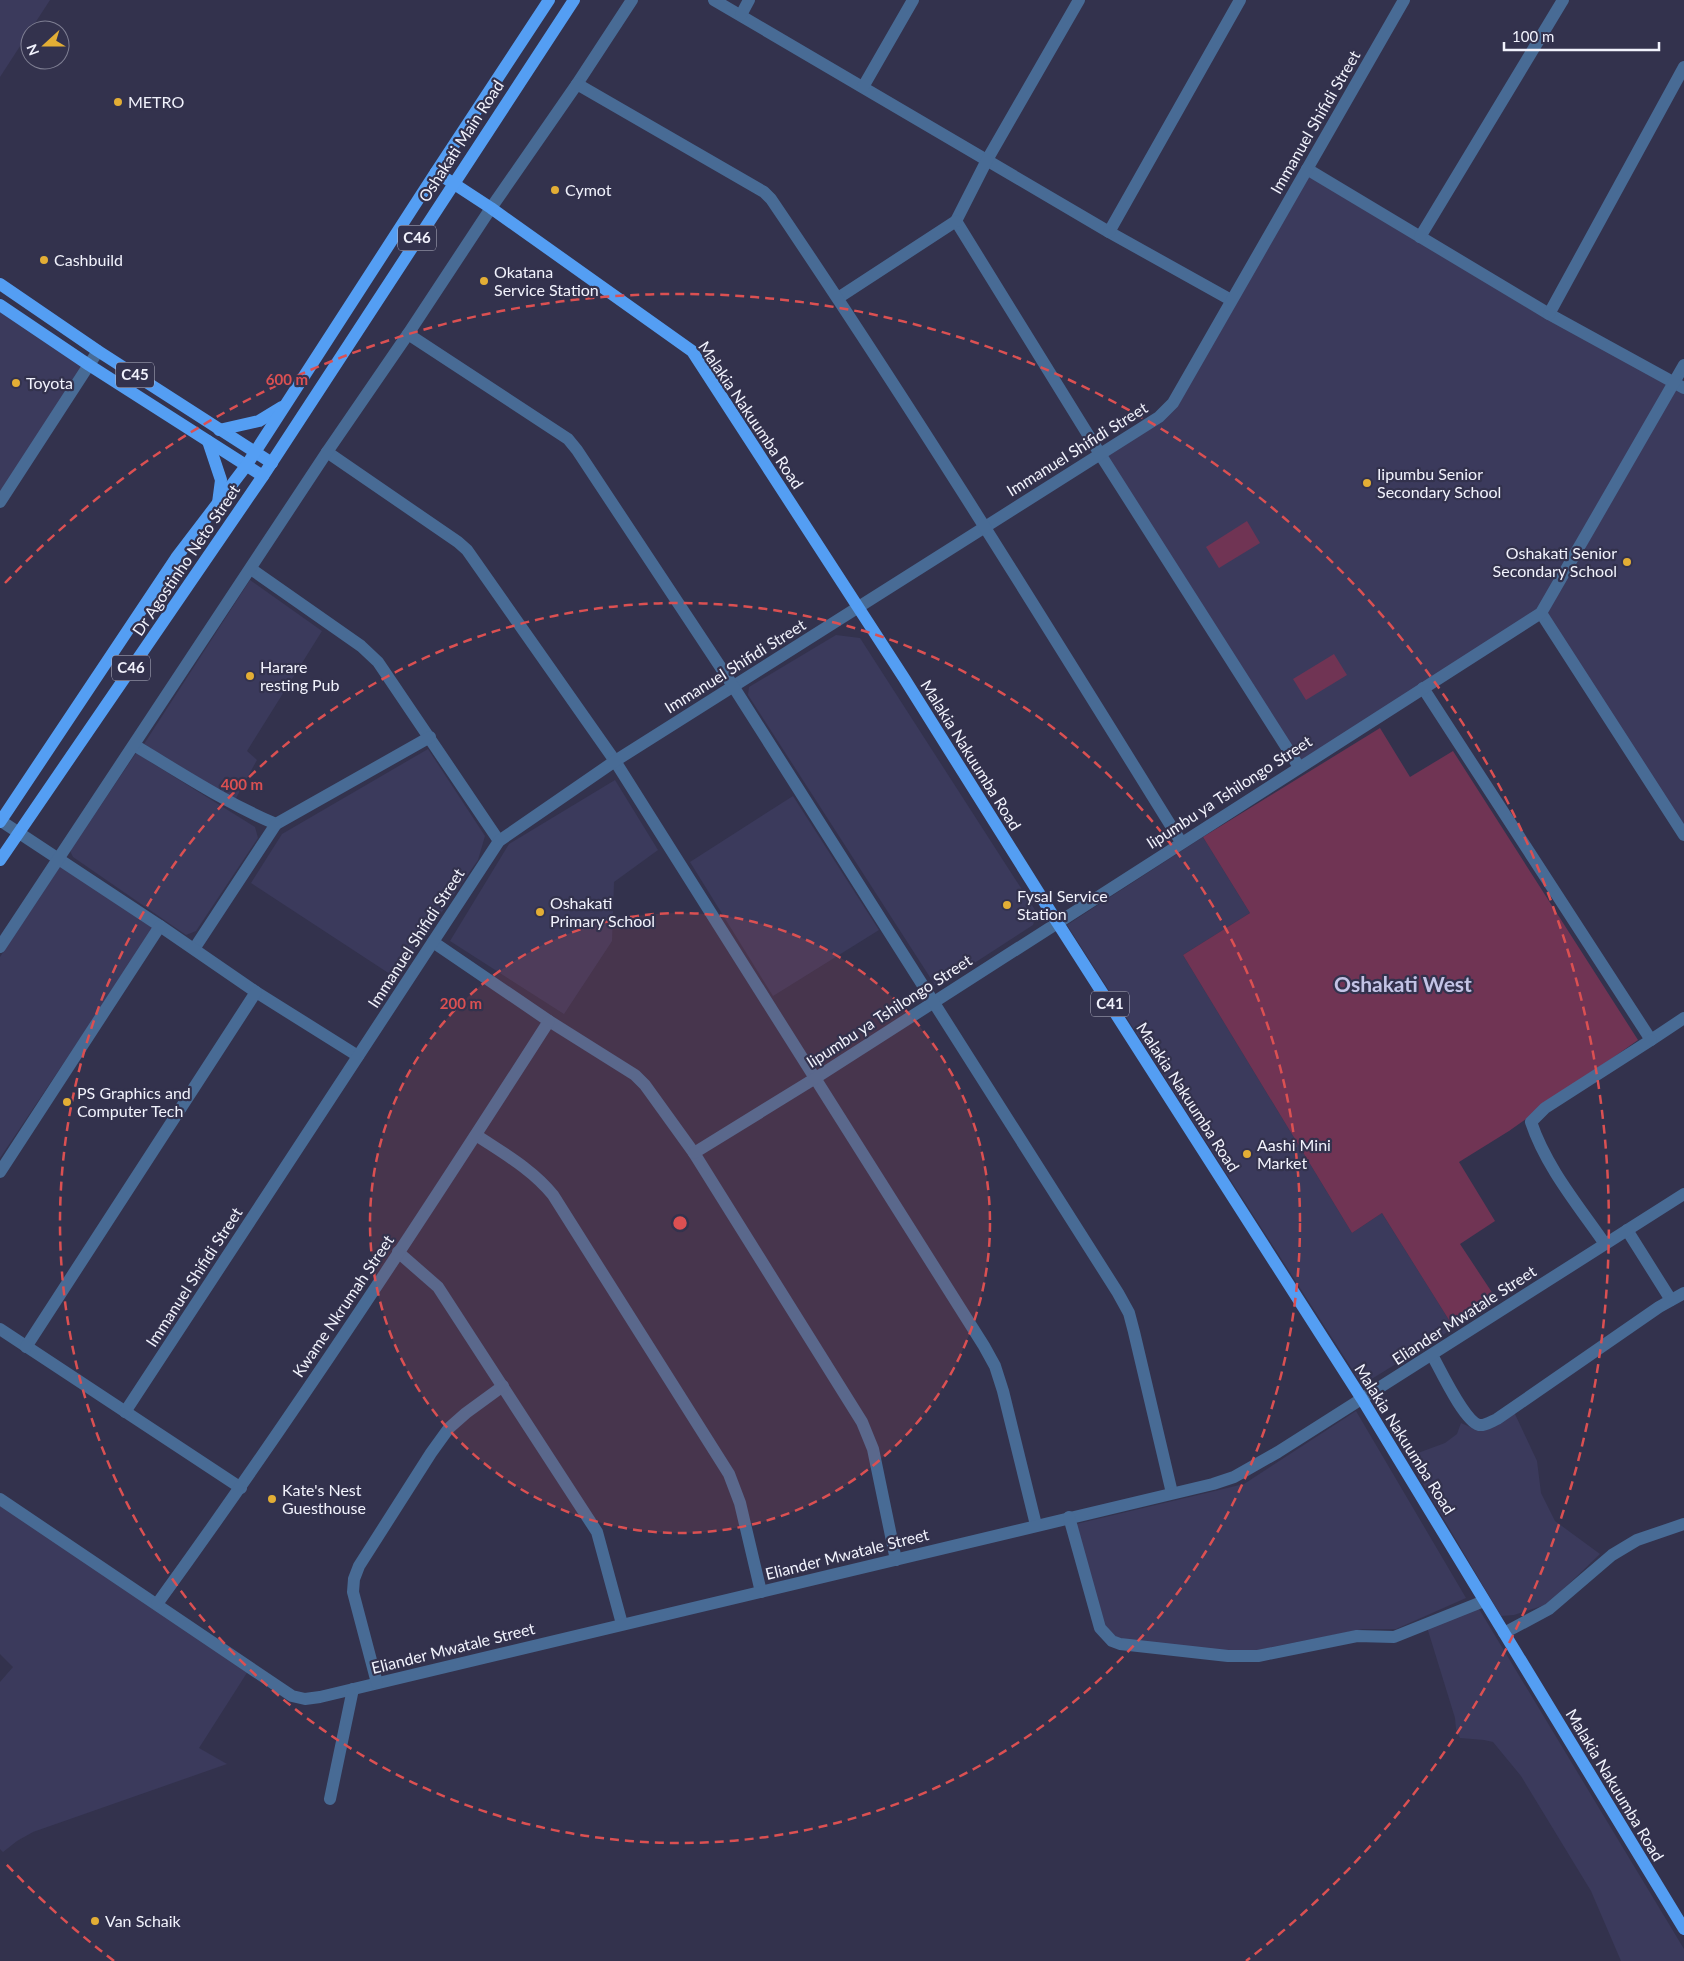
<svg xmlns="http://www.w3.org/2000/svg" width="1684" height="1961" viewBox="0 0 1684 1961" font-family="Lato,sans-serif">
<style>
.built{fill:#3b3a5c}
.green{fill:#703454}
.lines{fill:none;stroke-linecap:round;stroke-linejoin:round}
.minor{stroke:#486b95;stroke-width:12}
.major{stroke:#549ef3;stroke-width:12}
.ring{fill:none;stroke:#db5052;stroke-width:2.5;stroke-dasharray:9 6}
.poi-dot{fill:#e3ae35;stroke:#33324d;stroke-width:2}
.labels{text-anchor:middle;stroke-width:4.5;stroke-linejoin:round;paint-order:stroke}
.shield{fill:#33324d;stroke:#b8b8c8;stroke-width:1}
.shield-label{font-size:15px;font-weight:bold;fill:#f1f2fc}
.poi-label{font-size:16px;fill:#f1f2fc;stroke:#33324d;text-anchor:start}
.street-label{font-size:16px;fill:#f1f2fc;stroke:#33324d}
.district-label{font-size:21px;font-weight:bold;fill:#c3c3e5;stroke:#33324d}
.centre{fill:#db5052;stroke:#33324d;stroke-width:2.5}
.ring-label{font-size:15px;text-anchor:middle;font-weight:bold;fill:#db5052;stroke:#33324d;stroke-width:4.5;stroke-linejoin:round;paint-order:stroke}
</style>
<rect width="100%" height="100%" fill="#33324d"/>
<g class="built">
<path d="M 0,0 L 50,0 L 0,77 Z"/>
<path d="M 1307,169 L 1684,388 L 1684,835 L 1541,613 L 1299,767 L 1100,454 L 1159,417 Z"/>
<path d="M 0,305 L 89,365 L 0,502 Z"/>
<path d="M 250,580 L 322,631 L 247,751 L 257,760 L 235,800 L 144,744 Z"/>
<path d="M 836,635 L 860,638 L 1037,913 L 1033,925 L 942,984 L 935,985 L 748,695 L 749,687 Z"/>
<path d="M 428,749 L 485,836 L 478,860 L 396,978 L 251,883 L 282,834 Z"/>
<path d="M 136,753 L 255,827 L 258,838 L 196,931 L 186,935 L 73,857 L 70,851 Z"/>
<path d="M 615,780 L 658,850 L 614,882 L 612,941 L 564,1014 L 450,941 L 509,844 Z"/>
<path d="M 793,796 L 879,930 L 773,996 L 690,862 Z"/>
<path d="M 1203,837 L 1250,913 L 1183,955 L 1352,1233 L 1382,1213 L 1454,1328 L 1370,1380 L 1359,1380 L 1067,925 Z"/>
<path d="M 61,865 L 154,928 L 0,1158 L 0,957 Z"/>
<path d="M 1356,1411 L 1466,1598 L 1396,1629 L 1363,1629 L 1228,1656 L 1150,1646 L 1105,1635 L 1072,1525 L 1244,1484 Z"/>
<path d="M 1514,1412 L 1537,1461 L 1541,1493 L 1555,1521 L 1600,1554 L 1548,1604 L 1514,1615 L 1501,1616 L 1407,1457 L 1445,1443 L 1457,1434 L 1461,1423 L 1477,1430 Z"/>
<path d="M 0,1499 L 250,1668 L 199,1748 L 227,1764 L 33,1832 L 17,1841 L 3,1852 L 0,1849 L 0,1682 L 13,1667 L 0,1654 Z"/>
<path d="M 1476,1604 L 1684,1949 L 1684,1961 L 1621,1961 L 1591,1891 L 1521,1776 L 1493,1742 L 1484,1740 L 1460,1738 L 1456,1729 L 1455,1718 L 1426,1624 Z"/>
</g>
<g class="green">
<path d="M 1247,521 L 1260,543 L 1219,568 L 1206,547 Z"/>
<path d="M 1334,654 L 1347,675 L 1306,700 L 1293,679 Z"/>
<path d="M 1380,728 L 1410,777 L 1453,751 L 1638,1040 L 1509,1131 L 1459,1162 L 1495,1221 L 1460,1244 L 1497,1300 L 1454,1328 L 1382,1213 L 1352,1233 L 1183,955 L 1250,913 L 1203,837 Z"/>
</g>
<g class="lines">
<g class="minor">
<path d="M 714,0 L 1109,232 L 1231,300"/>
<path d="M 1079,0 L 987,160 L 956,221 L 1100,454 L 1299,767"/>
<path d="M 741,15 L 749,0"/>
<path d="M 577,84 L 632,0"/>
<path d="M 863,87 L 913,0"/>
<path d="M 1307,169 L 1549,314 L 1684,388"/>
<path d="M 1109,232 L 1240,0"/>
<path d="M 1420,237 L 1563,0"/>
<path d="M 838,298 L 956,221"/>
<path d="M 1549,314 L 1684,67"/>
<path d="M 327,452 L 458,542 L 467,550 L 615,761 L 984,1346 L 995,1366 L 1003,1391 L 1036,1525"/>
<path d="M 0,502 L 98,351"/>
<path d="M 251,569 L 361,646 L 378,662 L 499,841"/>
<path d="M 1541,613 L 1684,835"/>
<path d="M 1423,688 L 1651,1040 L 1684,1018"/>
<path d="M 134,745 C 181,773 226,803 276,824 L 430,737"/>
<path d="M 1,821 L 160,926"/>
<path d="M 433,942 L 549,1021 L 635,1075 L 645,1085 L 694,1153 L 862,1422 L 873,1449 L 896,1560"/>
<path d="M 0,947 L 327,452 L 408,334"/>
<path d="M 194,949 L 276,824"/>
<path d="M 476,1135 C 503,1153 532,1169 553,1195 L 729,1474 L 740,1503 L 761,1592"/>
<path d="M 694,1153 L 814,1079 L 1541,613 L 1684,365"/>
<path d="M 0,1172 L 160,926 L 256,992 L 358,1056"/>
<path d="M 1627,1230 L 1671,1300"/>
<path d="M 1605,1244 C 1578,1205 1546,1167 1531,1122 L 1545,1108 L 1651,1040"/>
<path d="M 398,1252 L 438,1287 L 597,1532 L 622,1624"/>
<path d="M 0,1329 L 241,1488"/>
<path d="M 26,1347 L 256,992"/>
<path d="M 1432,1355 C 1440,1369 1464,1421 1479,1425 C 1485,1426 1492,1421 1497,1419 L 1659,1307 L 1684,1293"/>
<path d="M 125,1412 L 499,841 L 615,761 L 1159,417 L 1173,403 L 1404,0"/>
<path d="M 1172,1493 L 1134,1332 L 1129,1313 L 1118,1293 L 733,686 L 577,450 L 568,439 L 408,334 L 491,208 L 577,84 L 764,192 L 771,199 C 914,410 1047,626 1181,842"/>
<path d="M 0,1499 L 292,1696 L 305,1699 L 320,1697 L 1213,1484 L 1234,1477 L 1278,1452 L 1684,1194"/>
<path d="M 1069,1517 L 1100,1628 L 1112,1641 L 1120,1644 L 1228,1656 L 1258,1656 L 1357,1636 L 1394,1637 L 1484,1601"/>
<path d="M 157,1604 C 294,1415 422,1219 549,1021"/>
<path d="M 1504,1633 L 1549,1609 L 1612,1555 L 1637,1540 L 1684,1524"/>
<path d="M 377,1683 L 353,1592 L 354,1579 L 359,1566 L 431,1453 L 449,1428 L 466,1413 L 503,1386"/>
<path d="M 330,1799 L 353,1689"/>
</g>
<g class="major">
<path d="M 436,172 L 491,208 L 692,351 L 904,678 L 1057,922 L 1362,1399 L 1684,1929"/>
<path d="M 0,284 L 98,351 L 272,463"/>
<path d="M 0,305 L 89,365 L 263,476"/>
<path d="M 219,430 L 259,421 L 282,407"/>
<path d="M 208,441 L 221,480 L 218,503"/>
<path d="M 0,822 L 176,558 L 246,466 L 436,172 L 549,0"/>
<path d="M 0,860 L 263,476 L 574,0"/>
</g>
</g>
<circle cx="680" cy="1223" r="310" fill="#db5052" fill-opacity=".12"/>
<g class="ring">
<circle cx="680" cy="1223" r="310"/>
<circle cx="680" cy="1223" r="620"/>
<path d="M114 1961A930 930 0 0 1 5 1863M5 583A930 930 0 1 1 1246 1961"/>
</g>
<g class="poi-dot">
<circle cx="118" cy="102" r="5"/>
<circle cx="555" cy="190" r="5"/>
<circle cx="44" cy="260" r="5"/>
<circle cx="484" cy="281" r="5"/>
<circle cx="16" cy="383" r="5"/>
<circle cx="1367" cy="483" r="5"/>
<circle cx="1627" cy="562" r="5"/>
<circle cx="250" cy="676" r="5"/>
<circle cx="1007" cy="905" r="5"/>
<circle cx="540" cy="912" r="5"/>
<circle cx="67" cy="1102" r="5"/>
<circle cx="1247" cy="1154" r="5"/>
<circle cx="272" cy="1499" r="5"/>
<circle cx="95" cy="1921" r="5"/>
</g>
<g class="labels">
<g class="shield">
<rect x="398" y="225.5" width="38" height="25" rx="4"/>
<rect x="116" y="362.5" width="38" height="25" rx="4"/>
<rect x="112" y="655.5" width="38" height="25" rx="4"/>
<rect x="1091" y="991.5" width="38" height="25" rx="4"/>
</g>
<g class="shield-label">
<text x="417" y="243">C46</text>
<text x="135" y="380">C45</text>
<text x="131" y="673">C46</text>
<text x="1110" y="1009">C41</text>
</g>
<g class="poi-label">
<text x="128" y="108">METRO</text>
<text x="565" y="196">Cymot</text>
<text x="54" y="266">Cashbuild</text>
<text x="494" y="278">Okatana<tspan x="494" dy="18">Service Station</tspan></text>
<text x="26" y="389">Toyota</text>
<text x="1377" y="480">Iipumbu Senior<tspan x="1377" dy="18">Secondary School</tspan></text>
<text x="1617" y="559" text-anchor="end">Oshakati Senior<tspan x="1617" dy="18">Secondary School</tspan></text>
<text x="260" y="673">Harare<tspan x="260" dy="18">resting Pub</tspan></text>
<text x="1017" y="902">Fysal Service<tspan x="1017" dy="18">Station</tspan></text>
<text x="550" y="909">Oshakati<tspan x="550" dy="18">Primary School</tspan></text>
<text x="77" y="1099">PS Graphics and<tspan x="77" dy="18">Computer Tech</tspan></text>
<text x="1257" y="1151">Aashi Mini<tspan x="1257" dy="18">Market</tspan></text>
<text x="282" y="1496">Kate's Nest<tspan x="282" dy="18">Guesthouse</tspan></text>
<text x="105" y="1927">Van Schaik</text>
</g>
<g class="street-label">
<text transform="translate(1315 122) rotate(-60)" y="6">Immanuel Shifidi Street</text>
<text transform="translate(461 141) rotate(-57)" y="6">Oshakati Main Road</text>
<text transform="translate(751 415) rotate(56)" y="6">Malakia Nakuumba Road</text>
<text transform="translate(1077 449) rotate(-32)" y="6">Immanuel Shifidi Street</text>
<text transform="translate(186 560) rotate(-56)" y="6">Dr Agostinho Neto Street</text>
<text transform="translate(735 666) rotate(-32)" y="6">Immanuel Shifidi Street</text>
<text transform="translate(971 755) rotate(58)" y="6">Malakia Nakuumba Road</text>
<text transform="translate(1229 792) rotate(-33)" y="6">Iipumbu ya Tshilongo Street</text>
<text transform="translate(416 938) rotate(-57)" y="6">Immanuel Shifidi Street</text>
<text transform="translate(889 1011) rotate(-33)" y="6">Iipumbu ya Tshilongo Street</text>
<text transform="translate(1188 1097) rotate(57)" y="6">Malakia Nakuumba Road</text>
<text transform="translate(194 1277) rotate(-57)" y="6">Immanuel Shifidi Street</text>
<text transform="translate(343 1306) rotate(-56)" y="6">Kwame Nkrumah Street</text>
<text transform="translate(1464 1315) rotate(-33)" y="6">Eliander Mwatale Street</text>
<text transform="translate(1405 1439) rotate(58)" y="6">Malakia Nakuumba Road</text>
<text transform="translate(847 1554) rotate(-14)" y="6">Eliander Mwatale Street</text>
<text transform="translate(453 1648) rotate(-14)" y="6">Eliander Mwatale Street</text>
<text transform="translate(1615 1785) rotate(59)" y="6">Malakia Nakuumba Road</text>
</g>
<g class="district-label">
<text x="1403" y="992">Oshakati West</text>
</g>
</g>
<circle cx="680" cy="1223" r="8" class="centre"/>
<g class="ring-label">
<text x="287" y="385">600 m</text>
<text x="242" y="790">400 m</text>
<text x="461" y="1009">200 m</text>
</g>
<g transform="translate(45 45) rotate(249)"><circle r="24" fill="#33324d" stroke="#7f7f93"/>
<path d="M0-4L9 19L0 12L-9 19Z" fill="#e3ae35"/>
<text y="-8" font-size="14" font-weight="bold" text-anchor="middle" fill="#f1f2fc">N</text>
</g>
<path d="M1504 42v8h155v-8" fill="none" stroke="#f1f2fc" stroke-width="2.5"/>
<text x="1512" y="42" font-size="15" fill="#f1f2fc" stroke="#33324d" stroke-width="4" paint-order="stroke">100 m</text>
</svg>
